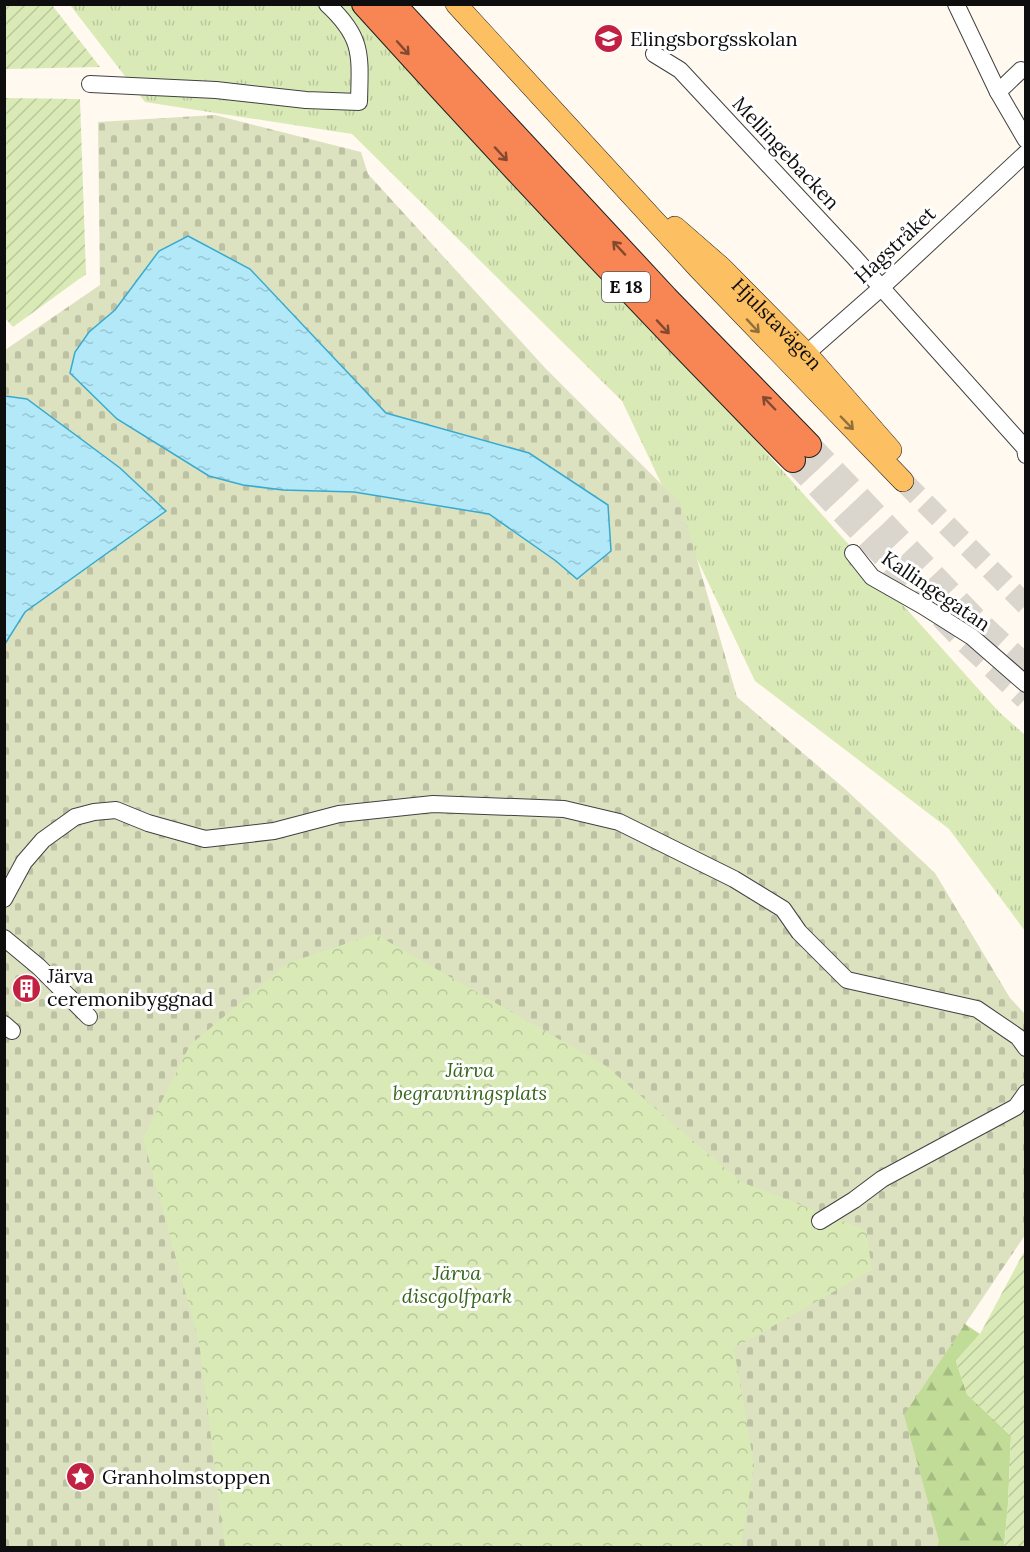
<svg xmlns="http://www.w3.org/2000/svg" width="1030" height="1552" viewBox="0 0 1030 1552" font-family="Lora,serif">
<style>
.grass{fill:url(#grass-tufts)}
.forest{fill:url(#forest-firs)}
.cemetery{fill:url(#cemetery-stones)}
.park{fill:url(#park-crowns)}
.garden{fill:url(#garden-furrows)}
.water{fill:url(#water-ripples);stroke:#37aad1;stroke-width:1.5}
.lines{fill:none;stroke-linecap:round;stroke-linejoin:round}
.major-tunnel{stroke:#dbd6cd;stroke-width:21;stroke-dasharray:21 10;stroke-linecap:butt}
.highway-tunnel{stroke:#dbd6cd;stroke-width:24;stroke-dasharray:24 12;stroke-linecap:butt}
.minor-casing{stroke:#414141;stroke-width:18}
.major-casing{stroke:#1f1f1f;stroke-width:22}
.highway-casing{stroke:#1f1f1f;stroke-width:26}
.minor{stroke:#fff;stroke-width:16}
.major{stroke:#fcbf62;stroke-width:21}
.highway{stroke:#f88654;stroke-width:24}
.oneway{stroke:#834a31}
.oneway2{stroke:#916f3c}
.labels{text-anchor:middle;stroke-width:6;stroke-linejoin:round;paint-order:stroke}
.shield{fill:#fff;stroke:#565656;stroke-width:1.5}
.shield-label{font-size:18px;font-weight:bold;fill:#0e0e0e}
.poi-label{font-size:20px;fill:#0e0e0e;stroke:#fff;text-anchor:start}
.street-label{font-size:20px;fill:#0e0e0e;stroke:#fff}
.park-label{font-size:20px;font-style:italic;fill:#37671c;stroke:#fff}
</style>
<defs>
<pattern id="grass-tufts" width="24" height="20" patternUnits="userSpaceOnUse" patternTransform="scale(1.5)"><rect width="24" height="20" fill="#d9eab7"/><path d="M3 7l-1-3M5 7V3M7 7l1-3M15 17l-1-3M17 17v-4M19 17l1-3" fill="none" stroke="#b9c89c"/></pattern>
<pattern id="forest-firs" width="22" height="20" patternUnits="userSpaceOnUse" patternTransform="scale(1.5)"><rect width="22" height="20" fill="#c0dc96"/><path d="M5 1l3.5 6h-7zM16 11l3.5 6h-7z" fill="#a4bc80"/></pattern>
<pattern id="cemetery-stones" width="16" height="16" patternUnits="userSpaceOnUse" patternTransform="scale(1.5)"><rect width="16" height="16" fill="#dce2bf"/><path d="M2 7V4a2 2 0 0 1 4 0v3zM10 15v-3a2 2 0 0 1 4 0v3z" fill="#bcc1a3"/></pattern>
<pattern id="park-crowns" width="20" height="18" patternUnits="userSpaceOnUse" patternTransform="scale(1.5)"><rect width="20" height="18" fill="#d9eab7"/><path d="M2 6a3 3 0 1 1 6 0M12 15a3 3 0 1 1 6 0" fill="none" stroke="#b9c89c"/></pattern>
<pattern id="garden-furrows" width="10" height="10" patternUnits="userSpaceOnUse" patternTransform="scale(1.5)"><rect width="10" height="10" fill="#d9eab7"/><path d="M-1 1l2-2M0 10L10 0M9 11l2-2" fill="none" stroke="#b9c89c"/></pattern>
<pattern id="water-ripples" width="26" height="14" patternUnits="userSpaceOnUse" patternTransform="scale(1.5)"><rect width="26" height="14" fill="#b2e8f8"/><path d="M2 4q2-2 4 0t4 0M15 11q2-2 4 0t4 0" fill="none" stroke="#98c6d3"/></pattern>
</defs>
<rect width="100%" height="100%" fill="#fff9ef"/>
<path class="grass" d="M 70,5 L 365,5 L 999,712 L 1025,735 L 1025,931 L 949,829 L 755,681 L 622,401 L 352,134 L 145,102 Z"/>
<path class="forest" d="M 953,1316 L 980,1334 L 956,1361 L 967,1394 L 1011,1436 L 1008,1505 L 1004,1547 L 767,1547 Z"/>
<path class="cemetery" d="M 215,115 L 361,152 L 368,174 L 547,370 L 681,504 L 737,697 L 844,788 L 935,873 L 1010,998 L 1025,1014 L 1025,1235 L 904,1415 L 939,1541 L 937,1547 L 5,1548 L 5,350 L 100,285 L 98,122 Z"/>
<path class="park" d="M 375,934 L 606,1066 L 741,1182 L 866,1230 L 872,1270 L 734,1348 L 754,1465 L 741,1547 L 225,1547 L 199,1342 L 143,1138 L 190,1045 L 288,963 Z"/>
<g class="garden">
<path d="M 4,5 L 52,5 L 100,67 L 5,69 Z"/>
<path d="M 5,98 L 80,99 L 86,274 L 13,327 L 4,317 Z"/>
<path d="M 1025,1250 L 1025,1547 L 1004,1547 L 1008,1505 L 1011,1436 L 967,1394 L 956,1361 L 980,1334 Z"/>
</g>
<g class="water">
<path d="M 188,236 L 250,269 L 386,413 L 529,453 L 608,505 L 611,551 L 577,579 L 556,561 L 489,514 L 354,492 L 283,490 L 243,485 L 209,476 L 117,419 L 70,373 L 75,352 L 89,332 L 115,310 L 159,251 Z"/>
<path d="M 5,396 L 27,399 L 120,468 L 166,511 L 25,612 L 5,644 Z"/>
</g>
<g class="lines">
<path class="major-tunnel" d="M 903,481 L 1026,605"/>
<g class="highway-tunnel">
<path d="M 809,445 L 976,620 L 1026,667"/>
<path d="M 793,460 L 960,636 L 1026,698"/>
</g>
<defs>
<g id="minor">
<path d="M 956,4 L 998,92 L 1026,140"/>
<path d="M 654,54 L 680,70 L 854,257 L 1025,448 L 1026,455"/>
<path d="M 90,84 L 216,90 L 306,100 L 359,102 C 360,56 364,38 327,4"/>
<path d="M 998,92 L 1021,70"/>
<path d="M 798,361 L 881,288 L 1026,153"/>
<path d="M 853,553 L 872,577 L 923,606 L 972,637 L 1026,684"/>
<path d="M 4,899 L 24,862 L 43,840 L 75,817 L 94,812 L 116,810 L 148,823 L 205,839 L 274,831 L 339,814 L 433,804 L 564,809 L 619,822 L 734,879 L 783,909 L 799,932 L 847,980 L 977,1009 L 1018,1037 L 1026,1048"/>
<path d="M 4,938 L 39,967 L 89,1017"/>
<path d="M 4,1024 L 12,1031"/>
<path d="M 820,1221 L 854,1200 L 882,1179 L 1016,1107 L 1026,1093"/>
</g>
<g id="major">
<path d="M 456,4 L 698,268 L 903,481"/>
<path id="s1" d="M 675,227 L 721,267 L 806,353 L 891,450"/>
</g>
<g id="highway">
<path d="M 364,4 C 504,159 647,311 793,460"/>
<path d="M 393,4 L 666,298 L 809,445"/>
</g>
</defs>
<use href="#minor" class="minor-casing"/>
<use href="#major" class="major-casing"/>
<use href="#highway" class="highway-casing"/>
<use href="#minor" class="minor"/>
<use href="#major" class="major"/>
<use href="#highway" class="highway"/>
</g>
<defs><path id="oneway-shaft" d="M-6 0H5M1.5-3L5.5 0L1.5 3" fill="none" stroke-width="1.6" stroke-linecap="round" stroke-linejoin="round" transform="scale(1.5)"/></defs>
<g class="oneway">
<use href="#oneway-shaft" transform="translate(403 48) rotate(48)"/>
<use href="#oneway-shaft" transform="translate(501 154) rotate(47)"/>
<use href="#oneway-shaft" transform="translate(619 248) rotate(-133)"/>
<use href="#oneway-shaft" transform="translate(663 327) rotate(47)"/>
<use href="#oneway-shaft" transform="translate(769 403) rotate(-134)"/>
</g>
<g class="oneway2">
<use href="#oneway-shaft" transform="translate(753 326) rotate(47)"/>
<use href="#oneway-shaft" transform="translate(847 423) rotate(46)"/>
</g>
<defs>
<symbol id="school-disc" viewBox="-11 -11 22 22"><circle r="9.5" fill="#c22242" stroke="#fff"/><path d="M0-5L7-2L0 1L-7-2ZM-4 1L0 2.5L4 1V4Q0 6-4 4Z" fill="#fff"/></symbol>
<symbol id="building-disc" viewBox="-11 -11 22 22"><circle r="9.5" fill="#c22242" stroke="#fff"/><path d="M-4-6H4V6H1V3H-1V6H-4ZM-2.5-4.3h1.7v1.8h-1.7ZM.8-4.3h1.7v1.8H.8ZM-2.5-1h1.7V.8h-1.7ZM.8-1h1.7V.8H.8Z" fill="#fff"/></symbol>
<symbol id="sight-disc" viewBox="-11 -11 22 22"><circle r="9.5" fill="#c22242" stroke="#fff"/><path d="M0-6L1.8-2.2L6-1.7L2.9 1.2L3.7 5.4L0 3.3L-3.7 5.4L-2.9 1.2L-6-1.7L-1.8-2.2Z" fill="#fff"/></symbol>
</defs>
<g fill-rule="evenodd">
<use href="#school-disc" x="592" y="22" width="33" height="33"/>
<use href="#building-disc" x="10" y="972" width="33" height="33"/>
<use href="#sight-disc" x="64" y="1460" width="33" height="33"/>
</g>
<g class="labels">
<rect class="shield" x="602" y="272" width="48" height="30" rx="4.5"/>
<g class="shield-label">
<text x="626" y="293">E 18</text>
</g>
<g class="poi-label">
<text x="630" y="46">Elingsborgsskolan</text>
<text x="47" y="983">Järva<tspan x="47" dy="23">ceremonibyggnad</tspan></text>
<text x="102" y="1484">Granholmstoppen</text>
</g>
<g class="street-label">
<text transform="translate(786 153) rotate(47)" y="7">Mellingebacken</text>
<text transform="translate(895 245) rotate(-43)" y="7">Hagstråket</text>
<text dy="7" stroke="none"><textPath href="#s1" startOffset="141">Hjulstavägen</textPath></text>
<text transform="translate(936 591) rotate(34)" y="7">Kallingegatan</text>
</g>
<g class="park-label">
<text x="470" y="1077">Järva<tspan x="470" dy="23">begravningsplats</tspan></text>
<text x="457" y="1280">Järva<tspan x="457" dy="23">discgolfpark</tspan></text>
</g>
</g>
<rect width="1030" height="1552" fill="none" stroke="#0e0e0e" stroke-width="12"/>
</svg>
